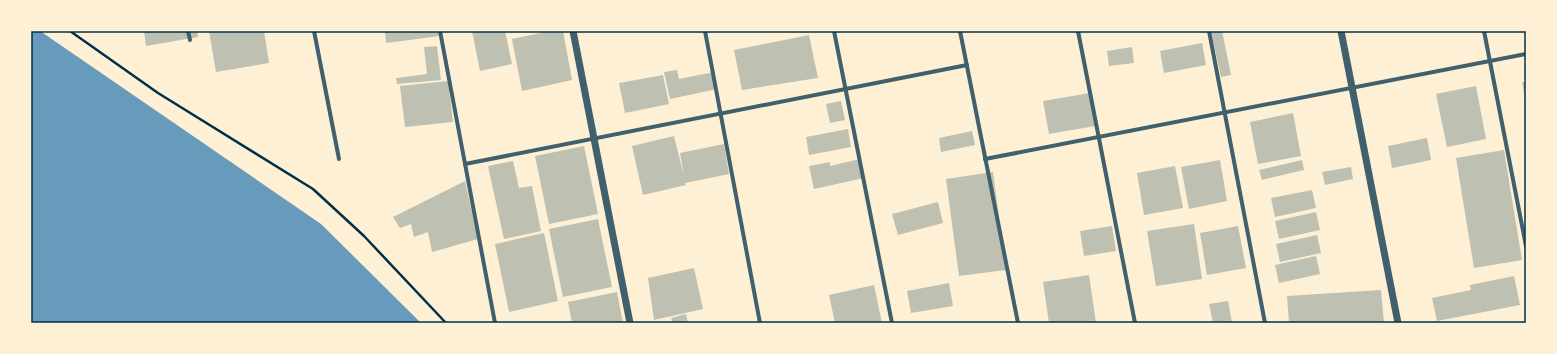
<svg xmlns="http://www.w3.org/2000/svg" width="1557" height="354" viewBox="0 0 1557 354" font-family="Figtree,sans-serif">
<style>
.water{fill:#669bbc}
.building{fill:#bec0b2}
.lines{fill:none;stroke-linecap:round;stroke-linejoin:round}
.path{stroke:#003049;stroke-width:2.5}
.minor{stroke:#3f606c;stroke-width:4}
.tertiary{stroke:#3f606c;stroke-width:7}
.neatline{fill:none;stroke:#003049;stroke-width:1.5}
</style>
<rect width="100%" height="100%" fill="#fdf0d5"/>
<path class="water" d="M 31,31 L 40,31 L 321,224 L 421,323 L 31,323 Z"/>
<g class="building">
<path d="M 144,31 L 197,31 L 198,37 L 146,46 Z"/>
<path d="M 209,31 L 264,31 L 269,63 L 216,72 Z"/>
<path d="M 385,31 L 439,31 L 440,36 L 386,43 Z"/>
<path d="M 472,31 L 505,31 L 512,64 L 480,71 Z"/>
<path d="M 550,31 L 563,31 L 572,80 L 522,91 L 512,39 Z"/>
<path d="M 1211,31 L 1222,31 L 1231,75 L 1221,77 Z"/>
<path d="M 809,35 L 818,78 L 742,90 L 734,50 Z"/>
<path d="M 1202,43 L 1206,65 L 1164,73 L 1160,51 Z"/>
<path d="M 437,46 L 441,80 L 397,84 L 396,78 L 427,74 L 424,47 Z"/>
<path d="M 1132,47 L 1134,63 L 1109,66 L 1107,51 Z"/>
<path d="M 677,70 L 679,79 L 714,72 L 717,89 L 670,99 L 664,72 Z"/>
<path d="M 663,75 L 669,104 L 625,113 L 619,83 Z"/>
<path d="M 448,81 L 453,122 L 405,127 L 400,86 Z"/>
<path d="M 1522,82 L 1526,82 L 1526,100 L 1525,100 Z"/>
<path d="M 1476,86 L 1486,139 L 1447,147 L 1436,94 Z"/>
<path d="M 1090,93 L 1095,126 L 1049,134 L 1043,101 Z"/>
<path d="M 841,101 L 845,120 L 830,123 L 826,104 Z"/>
<path d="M 1293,113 L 1301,156 L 1258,164 L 1250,122 Z"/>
<path d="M 848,129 L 851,147 L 809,155 L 806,137 Z"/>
<path d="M 972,131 L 975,145 L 941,152 L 939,138 Z"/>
<path d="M 674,136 L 684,176 L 680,153 L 724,144 L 729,174 L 685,183 L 686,185 L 643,195 L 632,146 Z"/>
<path d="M 1427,138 L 1431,160 L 1392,168 L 1388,146 Z"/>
<path d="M 584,146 L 598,214 L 549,224 L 535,156 Z"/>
<path d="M 1504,150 L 1522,260 L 1474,268 L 1456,158 Z"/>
<path d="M 860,159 L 864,178 L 814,189 L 809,166 L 830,162 L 830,166 Z"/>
<path d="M 1220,160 L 1227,201 L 1189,209 L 1181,167 Z"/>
<path d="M 1302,160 L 1304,170 L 1262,180 L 1259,170 Z"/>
<path d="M 513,161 L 519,188 L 532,186 L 541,231 L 504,239 L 488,166 Z"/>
<path d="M 1175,166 L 1183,208 L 1144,215 L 1137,173 Z"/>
<path d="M 1351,167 L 1353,179 L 1325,185 L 1322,172 Z"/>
<path d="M 993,172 L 1006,270 L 959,276 L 946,179 Z"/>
<path d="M 465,181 L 478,239 L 432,252 L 428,232 L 414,237 L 411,224 L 400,228 L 393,217 Z"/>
<path d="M 1312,190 L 1316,208 L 1275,217 L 1271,198 Z"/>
<path d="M 938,202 L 943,223 L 898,235 L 892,214 Z"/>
<path d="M 1316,212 L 1320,230 L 1279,239 L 1275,221 Z"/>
<path d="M 598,219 L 612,287 L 563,297 L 549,229 Z"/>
<path d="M 1194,224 L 1202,279 L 1156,286 L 1147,231 Z"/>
<path d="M 1112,226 L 1116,251 L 1084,256 L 1080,231 Z"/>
<path d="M 1238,226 L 1246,268 L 1207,275 L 1200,233 Z"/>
<path d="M 544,233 L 558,301 L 509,312 L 495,244 Z"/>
<path d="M 1317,235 L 1321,253 L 1280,262 L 1276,244 Z"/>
<path d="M 1316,256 L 1320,274 L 1279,283 L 1275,265 Z"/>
<path d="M 694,268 L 703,309 L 654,320 L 648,278 Z"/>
<path d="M 1089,275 L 1096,323 L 1049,323 L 1043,282 Z"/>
<path d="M 1514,276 L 1520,305 L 1437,321 L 1432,298 L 1471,290 L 1470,285 Z"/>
<path d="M 949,283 L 953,306 L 911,313 L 907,291 Z"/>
<path d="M 874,285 L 882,323 L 835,323 L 829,295 Z"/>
<path d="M 1381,290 L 1384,323 L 1289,323 L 1287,296 Z"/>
<path d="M 617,292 L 623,323 L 572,323 L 568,302 Z"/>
<path d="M 1228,301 L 1232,323 L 1213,323 L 1209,304 Z"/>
<path d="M 686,314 L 688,323 L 673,323 L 671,318 Z"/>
</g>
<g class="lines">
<path class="path" d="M 70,31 L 158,93 L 313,189 L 364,236 L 446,323"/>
<g class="minor">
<path d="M 188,31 L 190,40"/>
<path d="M 314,31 L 339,159"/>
<path d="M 440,31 L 495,323"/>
<path d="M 705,31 L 760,323"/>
<path d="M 834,31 L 892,323"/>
<path d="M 960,31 L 1018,323"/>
<path d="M 1078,31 L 1135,323"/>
<path d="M 1209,31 L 1265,323"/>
<path d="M 1484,31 L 1526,246"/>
<path d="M 985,159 L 1526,54"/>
<path d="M 465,164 L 967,65"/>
</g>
<g class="tertiary">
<path d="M 573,31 L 630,323"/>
<path d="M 1341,31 L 1398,323"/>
</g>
</g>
<rect width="1557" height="354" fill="none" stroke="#fdf0d5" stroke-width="64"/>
<rect x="32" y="32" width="1493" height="290" class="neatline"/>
</svg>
